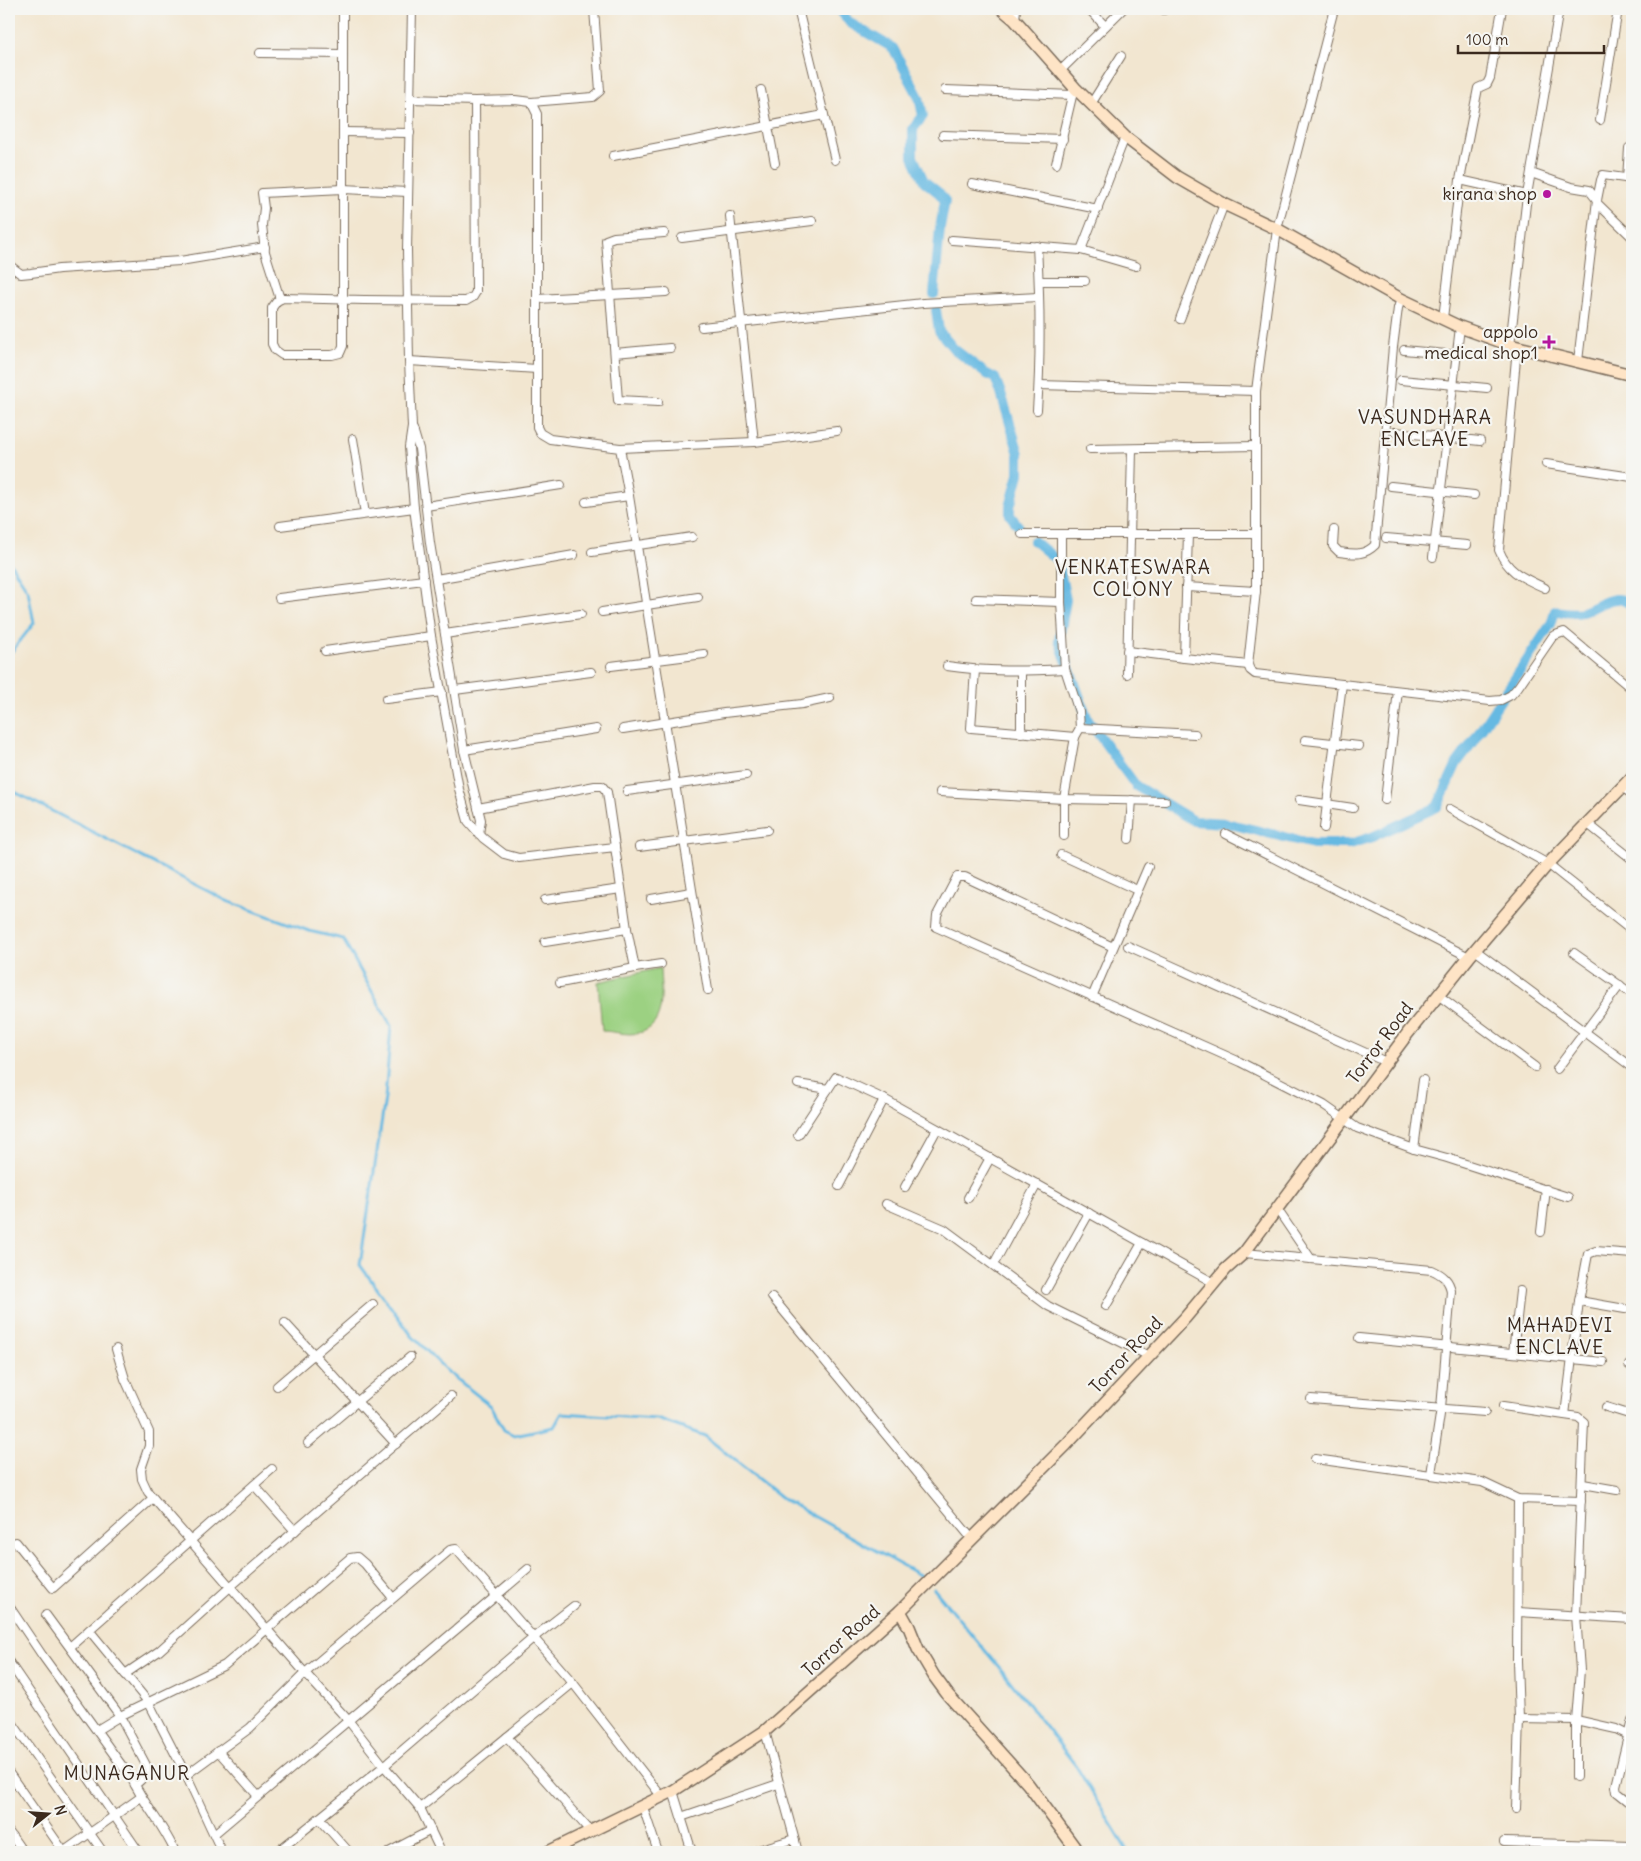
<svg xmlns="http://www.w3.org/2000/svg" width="1641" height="1861" viewBox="0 0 1641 1861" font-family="Delius,sans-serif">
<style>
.green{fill:#9cd182;stroke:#6c7e50}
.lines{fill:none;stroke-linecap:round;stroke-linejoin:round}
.stream{stroke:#66b9e2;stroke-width:3}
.canal{stroke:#66b9e2;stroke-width:10}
.street-casing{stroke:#7b6c5c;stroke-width:10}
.secondary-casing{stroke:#7b6c5c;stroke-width:14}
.street{stroke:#fff;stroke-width:8}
.secondary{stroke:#fee4c6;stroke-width:11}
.poi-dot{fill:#b5179e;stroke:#f6f6f2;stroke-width:2}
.labels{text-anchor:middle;stroke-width:4.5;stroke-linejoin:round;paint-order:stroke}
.poi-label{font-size:18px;fill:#3b2a1e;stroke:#f6f6f2;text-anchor:end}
.street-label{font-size:18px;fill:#3b2a1e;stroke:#f6f6f2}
.neighbourhood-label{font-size:19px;letter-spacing:1px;fill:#3b2a1e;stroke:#f6f6f2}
</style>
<rect width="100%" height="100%" fill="#f6f6f2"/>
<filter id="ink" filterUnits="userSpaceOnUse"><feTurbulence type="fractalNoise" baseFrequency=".02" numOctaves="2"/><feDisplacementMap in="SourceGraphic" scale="10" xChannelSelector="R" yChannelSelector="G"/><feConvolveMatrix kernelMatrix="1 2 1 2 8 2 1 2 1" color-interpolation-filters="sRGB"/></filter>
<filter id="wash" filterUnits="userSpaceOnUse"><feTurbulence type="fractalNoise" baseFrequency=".0096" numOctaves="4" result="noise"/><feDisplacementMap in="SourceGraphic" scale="20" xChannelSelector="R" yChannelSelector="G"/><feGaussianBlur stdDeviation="1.12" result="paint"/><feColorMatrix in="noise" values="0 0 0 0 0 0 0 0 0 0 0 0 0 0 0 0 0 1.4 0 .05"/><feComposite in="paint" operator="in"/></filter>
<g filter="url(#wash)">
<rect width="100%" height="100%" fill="#f2e6d0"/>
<path class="green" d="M 660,968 C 661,995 668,1033 630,1034 C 621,1034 611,1031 602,1031 L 598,982 Z"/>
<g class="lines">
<g class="stream">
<path d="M 9,561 L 28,591 L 34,623 L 9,655"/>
<path d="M 9,789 L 227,901 L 309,931 L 343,939 L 391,1026 L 385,1098 L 360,1265 L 412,1336 L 448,1372 L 491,1406 L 504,1430 L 514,1435 L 554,1427 L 562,1413 L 657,1419 L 705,1436 L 783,1499 L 923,1577"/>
<path d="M 934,1589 L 1003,1672 L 1076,1766 L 1128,1852"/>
</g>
<g class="canal">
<path d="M 839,9 L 850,23 L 893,48 L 919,97 L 923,116 L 913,129 L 913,157 L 924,181 L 939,193 L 945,201 L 940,228 L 934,294"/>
<path d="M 936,310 L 939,331 L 954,349 L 985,373 L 995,378 L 1001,393 L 1019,454 L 1019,474 L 1010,507 L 1010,515 L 1019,527"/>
<path d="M 1034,541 L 1058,561 L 1066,600 L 1059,640 L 1088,720 L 1136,786 L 1194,821 L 1226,823 L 1313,844 L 1350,844 L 1372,837 L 1437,807 L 1457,763 L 1472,743 L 1551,624 L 1555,611 C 1563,612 1575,614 1582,612 C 1601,606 1615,590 1632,606"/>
</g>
</g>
</g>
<g filter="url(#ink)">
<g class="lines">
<defs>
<g id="street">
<path d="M 343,9 L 343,346 L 340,353 L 332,355 L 282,355 L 275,350 L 272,344 L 272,308 L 277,301 L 283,298 C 344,300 405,301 466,301 L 473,297 L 476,292 L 475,101"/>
<path d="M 412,9 L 407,250 L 409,361 L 412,427 L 409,447 L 414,508 L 431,636 L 459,789 L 468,821 L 483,838 L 504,854 L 519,858 L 615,847 L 627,929 L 635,968"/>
<path d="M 798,9 L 835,160"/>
<path d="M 1089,9 L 1105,26"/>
<path d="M 1162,9 L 1164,10"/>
<path d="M 1334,9 L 1277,229 L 1256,391 L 1256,591 L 1248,665 L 1250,670 L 1255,674 L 1490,701 L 1501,700 L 1511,695 L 1518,687 L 1553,636 L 1564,632 L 1632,689"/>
<path d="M 1015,20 L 1016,9"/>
<path d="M 260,53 L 343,54"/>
<path d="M 1060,71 L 1123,9"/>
<path d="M 761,90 L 775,163"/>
<path d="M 945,90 L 1072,95"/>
<path d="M 411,99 L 475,101 L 515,100 L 531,102 L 537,114 L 537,427 L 540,433 L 550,439 L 620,448 L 629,496 L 708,990"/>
<path d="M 531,102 L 593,97 L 600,91 L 594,9"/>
<path d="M 1091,104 L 1121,56"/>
<path d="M 1600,120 L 1618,9"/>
<path d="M 343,132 L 410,133"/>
<path d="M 943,135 L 1063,139"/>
<path d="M 613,156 L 824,115"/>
<path d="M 1056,164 L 1073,92"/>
<path d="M 1531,173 L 1571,187 L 1589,190 L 1597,200"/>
<path d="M 1627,179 L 1629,148"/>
<path d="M 1460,180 L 1478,88 L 1487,84 L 1490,78 L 1502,9"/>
<path d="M 972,184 L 1098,209"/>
<path d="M 1597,203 L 1632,237"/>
<path d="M 730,216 L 754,442"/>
<path d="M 682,238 L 812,221"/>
<path d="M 952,240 L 1081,250 L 1136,266"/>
<path d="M 1081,250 L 1125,137"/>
<path d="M 9,265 L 21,274 L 31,273 L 59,269 L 180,261 L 265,247"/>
<path d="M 1039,281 L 1085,281"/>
<path d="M 280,299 L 265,252 L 262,225 L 264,208 L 262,193 L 343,189 L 408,192"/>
<path d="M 537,299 L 666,292"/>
<path d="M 1443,318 L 1460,180 L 1527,195"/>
<path d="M 1180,319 L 1224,204"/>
<path d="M 702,327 L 923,303 L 1038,297"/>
<path d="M 1510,345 L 1527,195 L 1559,9"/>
<path d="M 1517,347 L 1499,550 C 1508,573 1524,578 1545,588"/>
<path d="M 1404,350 L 1456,355"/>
<path d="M 615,353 L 670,348"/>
<path d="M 409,361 L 537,369"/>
<path d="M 1578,361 L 1597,200 L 1601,180 L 1603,175 L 1632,179"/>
<path d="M 1401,380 L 1487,388"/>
<path d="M 1039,385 L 1256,391"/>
<path d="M 658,402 L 618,400 L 606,240 L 614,237 L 664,233"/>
<path d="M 1037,410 C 1041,356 1040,300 1037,246"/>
<path d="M 413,429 L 419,449 L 430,543 L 464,750 L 481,820 L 479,834"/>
<path d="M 1395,432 L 1480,441"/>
<path d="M 353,439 L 365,514"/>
<path d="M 620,448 L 754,442 L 837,431"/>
<path d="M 1090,449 L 1256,446"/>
<path d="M 1546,464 L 1632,477"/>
<path d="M 1391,486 L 1474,495"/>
<path d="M 586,502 L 629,496"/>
<path d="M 426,506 L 561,485"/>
<path d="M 280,526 L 414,508"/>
<path d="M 1334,530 L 1333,546 L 1339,552 C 1354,554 1364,556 1375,545 L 1393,347 L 1398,308 L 1401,299"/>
<path d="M 1022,534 L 1256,534"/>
<path d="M 1061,534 L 1061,602 L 1065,669 L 1079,712 L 1080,728 L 1075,737 L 1064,799 L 1064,836"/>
<path d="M 1386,538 L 1467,545"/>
<path d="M 592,552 L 692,537"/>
<path d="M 1433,557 L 1460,327"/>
<path d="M 436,579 L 574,555"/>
<path d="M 1186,587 L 1256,591"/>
<path d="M 279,598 L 424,580"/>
<path d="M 976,599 L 1061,602"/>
<path d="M 602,612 L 698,597"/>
<path d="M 445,634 L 581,614"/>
<path d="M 325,651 L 431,636"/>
<path d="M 1127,651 L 1184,658 L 1188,534"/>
<path d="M 1184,658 L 1248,665"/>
<path d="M 611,666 L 704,654"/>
<path d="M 947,666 C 986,672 1025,671 1065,669"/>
<path d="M 975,670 L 971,728 L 1075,737"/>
<path d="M 1021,672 L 1021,733"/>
<path d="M 1127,674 L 1132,449"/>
<path d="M 455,690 L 591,672"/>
<path d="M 386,699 L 442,692"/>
<path d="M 1080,728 L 1195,734"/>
<path d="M 623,729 L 724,713 L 802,704 L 830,698"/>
<path d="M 1305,740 L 1359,746"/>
<path d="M 464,750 L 596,729"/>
<path d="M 1623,788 L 1632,794"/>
<path d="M 627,791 L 746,775"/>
<path d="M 940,792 L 1064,799 L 1165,801"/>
<path d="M 1299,800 L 1353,808"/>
<path d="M 1385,800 L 1398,691"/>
<path d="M 478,808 L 595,786 L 602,786 L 607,792 L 615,847"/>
<path d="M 1450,809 L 1548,864 L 1632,931"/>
<path d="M 1588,824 L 1632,859"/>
<path d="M 1324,828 L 1342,684"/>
<path d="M 1226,834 L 1469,957"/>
<path d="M 1129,839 L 1132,800"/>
<path d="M 639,847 L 767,830"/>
<path d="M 1061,855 L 1137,890"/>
<path d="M 651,899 L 691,892"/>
<path d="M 545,900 L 621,889"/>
<path d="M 545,942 L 627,929"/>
<path d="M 1128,946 L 1386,1062"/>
<path d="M 1113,947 L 965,877 L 957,877 L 937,915 L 936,927 L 1240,1062 L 1324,1105 L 1357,1128 L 1414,1149 L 1447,1158 L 1568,1197"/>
<path d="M 1475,950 L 1632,1067"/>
<path d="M 1574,953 L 1632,994"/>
<path d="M 560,983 L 635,968 L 661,964"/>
<path d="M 1438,995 L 1535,1067"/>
<path d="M 1092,997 L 1148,867"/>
<path d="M 1557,1069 L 1620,985"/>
<path d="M 798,1084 L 828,1089"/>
<path d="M 798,1135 L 836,1077 L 884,1099 L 1214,1283"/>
<path d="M 1414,1149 L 1423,1080"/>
<path d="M 839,1186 L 884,1099"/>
<path d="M 905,1187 L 937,1129"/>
<path d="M 968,1198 L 990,1158"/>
<path d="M 886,1204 L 944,1229 L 1048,1306 L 1149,1356"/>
<path d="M 1277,1209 L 1311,1259"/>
<path d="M 1541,1232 L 1546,1189"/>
<path d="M 1244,1253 L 1432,1270 C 1443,1275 1449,1280 1451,1291 L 1441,1408 L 1431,1474"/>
<path d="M 996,1260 L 1037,1184"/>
<path d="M 1046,1290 L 1089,1213"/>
<path d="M 772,1297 L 972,1539"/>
<path d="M 1579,1301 L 1625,1309"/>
<path d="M 1106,1306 L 1142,1243"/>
<path d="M 285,1323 L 396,1444"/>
<path d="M 1359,1338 L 1603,1362"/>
<path d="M 116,1349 L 125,1379 L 149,1432 L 149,1446 L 141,1469 L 142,1479 L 148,1492 L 305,1673 L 348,1720 L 384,1766 L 420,1808 L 441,1852"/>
<path d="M 1513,1353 L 1520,1291"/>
<path d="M 1629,1365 L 1632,1366"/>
<path d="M 277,1386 L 373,1304"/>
<path d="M 1311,1399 L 1485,1412"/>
<path d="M 1503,1406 L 1578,1417 L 1584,1422 L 1576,1615 L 1580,1670 L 1576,1720 L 1576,1777"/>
<path d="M 1606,1407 L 1632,1415"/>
<path d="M 1565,1415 L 1579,1301 L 1588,1254 L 1596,1251 L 1632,1254"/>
<path d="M 308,1443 L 410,1357"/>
<path d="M 1315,1459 L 1482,1482 L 1518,1499 L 1581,1501"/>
<path d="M 1583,1484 L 1617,1490"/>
<path d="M 254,1485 L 295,1531"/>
<path d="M 9,1544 L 16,1542 L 53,1588 L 153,1498"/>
<path d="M 9,1606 L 42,1655 L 133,1781 C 145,1806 164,1826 175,1852"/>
<path d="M 1518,1612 L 1632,1619"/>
<path d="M 46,1615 L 120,1716 L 146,1765 C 148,1775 142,1779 135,1785"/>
<path d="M 89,1630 L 272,1469"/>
<path d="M 70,1647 L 89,1630 L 149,1703 L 186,1775 L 222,1852"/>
<path d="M 9,1662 L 139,1852"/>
<path d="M 125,1674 L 159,1651 L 230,1587 L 451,1396"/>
<path d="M 9,1718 L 103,1852"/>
<path d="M 1519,1719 L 1576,1720 L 1616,1729 L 1632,1737"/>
<path d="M 1632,1720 L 1616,1786 L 1617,1792 L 1632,1804"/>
<path d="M 97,1730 L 120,1716 L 225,1665 L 350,1558 L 357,1557 L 365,1564 L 393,1598"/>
<path d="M 765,1731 L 798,1852"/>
<path d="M 507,1737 L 591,1832"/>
<path d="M 218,1751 L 258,1796"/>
<path d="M 9,1773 L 64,1852"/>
<path d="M 186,1775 L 250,1728 L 305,1673 L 450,1550 L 456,1549 L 573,1683 L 662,1797"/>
<path d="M 673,1791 L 692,1852"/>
<path d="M 643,1807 L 658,1852"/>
<path d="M 420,1808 L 573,1683"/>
<path d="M 1516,1809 L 1519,1719 L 1517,1661 L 1518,1499"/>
<path d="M 681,1817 L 778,1784"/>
<path d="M 319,1818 L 349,1852"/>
<path d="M 9,1832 L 23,1852"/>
<path d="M 214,1834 L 528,1569"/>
<path d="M 1504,1842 L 1632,1846"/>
<path d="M 63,1852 L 141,1797"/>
<path d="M 277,1852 L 384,1766 L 533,1638 L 574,1606"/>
<path d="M 389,1852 L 431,1830"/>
<path d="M 752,1852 L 794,1839"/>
</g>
<g id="secondary">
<path d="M 1002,9 L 1015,20 L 1075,88 L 1125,137 L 1177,177 L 1224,204 L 1277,229 L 1401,299 L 1460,327 L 1510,345 L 1632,375"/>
<path d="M 900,1611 L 909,1627 L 918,1649 L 934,1676 L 948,1695 L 1028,1784 L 1078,1852"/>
<path d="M 548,1852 L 673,1791 L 765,1731 L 900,1611 L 1066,1445 L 1185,1318 L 1226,1269 L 1244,1253 L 1408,1033 L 1469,957 L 1548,864 L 1632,777"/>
</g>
</defs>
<use href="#street" class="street-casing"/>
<use href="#secondary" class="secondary-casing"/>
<use href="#street" class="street"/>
<use href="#secondary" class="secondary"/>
</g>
</g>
<g class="poi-dot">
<circle cx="1547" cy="194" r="5"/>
<path d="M1546.5 334.5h5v5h5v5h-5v5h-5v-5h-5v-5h5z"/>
</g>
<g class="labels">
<g class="poi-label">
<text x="1537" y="200">kirana shop</text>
<text x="1538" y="338">appolo<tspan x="1538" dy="21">medical shop1</tspan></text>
</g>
<g class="street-label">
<text transform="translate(1380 1043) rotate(-53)" y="6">Torror Road</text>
<text transform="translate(1126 1355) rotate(-47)" y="6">Torror Road</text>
<text transform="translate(841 1641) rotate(-42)" y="6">Torror Road</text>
</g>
<g class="neighbourhood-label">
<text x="1425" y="424">VASUNDHARA<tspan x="1425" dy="22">ENCLAVE</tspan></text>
<text x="1133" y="574">VENKATESWARA<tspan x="1133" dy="22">COLONY</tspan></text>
<text x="1560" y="1332">MAHADEVI<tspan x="1560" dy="22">ENCLAVE</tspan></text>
<text x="127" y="1780">MUNAGANUR</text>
</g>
</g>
<rect width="1641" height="1861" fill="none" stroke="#f6f6f2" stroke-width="30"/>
<g transform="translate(48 1814) rotate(73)" stroke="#f6f6f2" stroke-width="4" paint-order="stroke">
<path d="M0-4L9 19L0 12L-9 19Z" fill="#3b2a1e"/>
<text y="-8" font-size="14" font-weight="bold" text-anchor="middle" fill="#3b2a1e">N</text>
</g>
<path d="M1458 45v8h146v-8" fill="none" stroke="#3b2a1e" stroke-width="2.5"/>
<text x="1466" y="45" font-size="15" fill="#3b2a1e" stroke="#f6f6f2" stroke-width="4" paint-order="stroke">100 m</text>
</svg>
